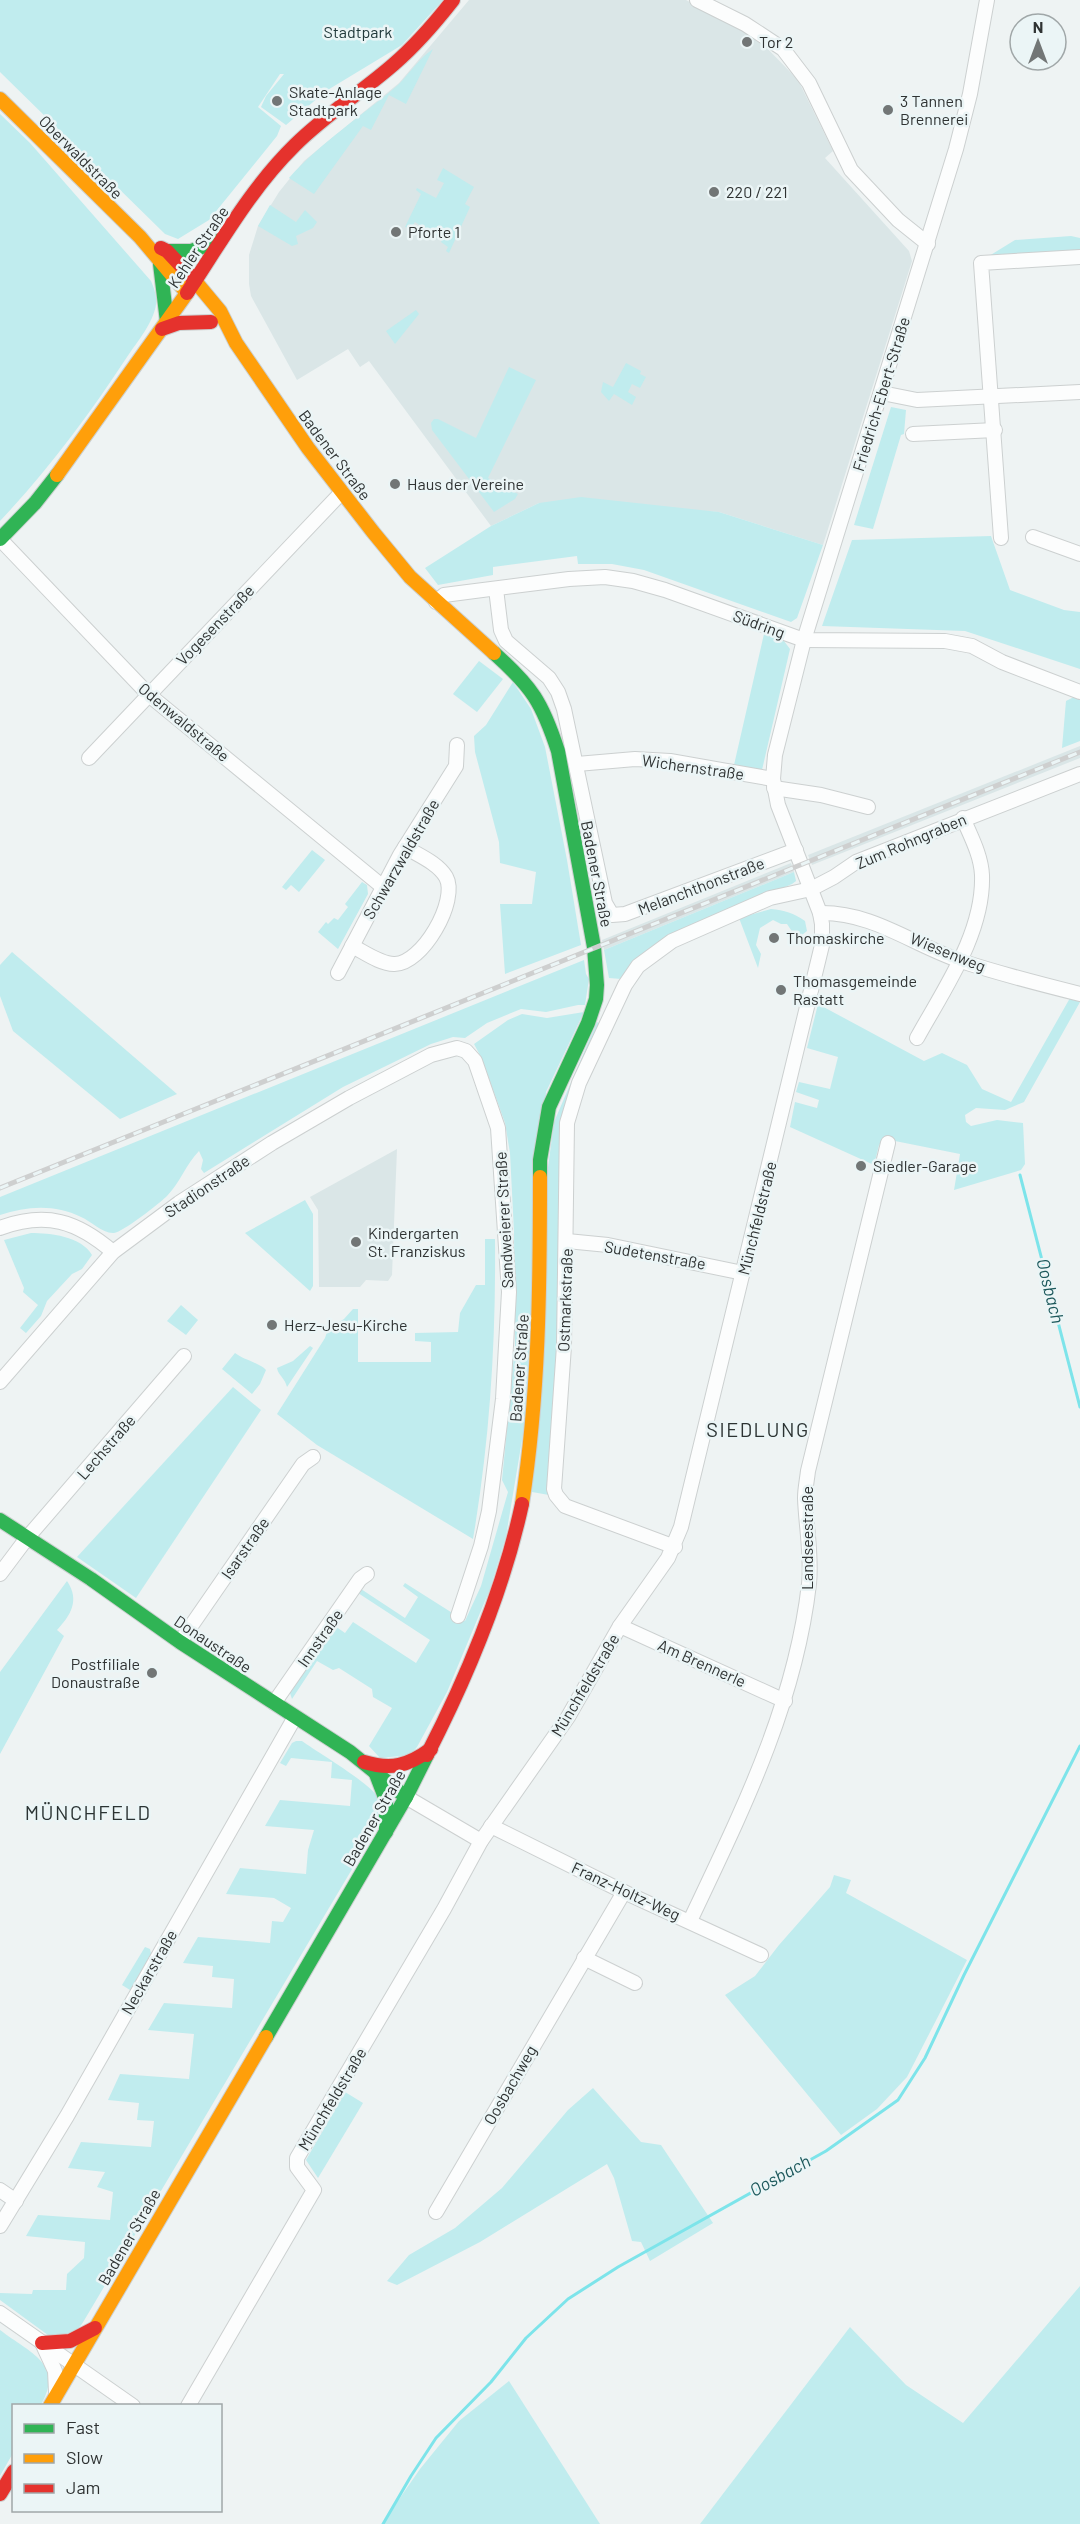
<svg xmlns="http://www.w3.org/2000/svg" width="1080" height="2524" viewBox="0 0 1080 2524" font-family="Barlow,sans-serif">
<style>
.built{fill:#dae6e7}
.green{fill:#c0ecee}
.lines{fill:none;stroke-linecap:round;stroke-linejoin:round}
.stream{stroke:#7de4ea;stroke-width:3}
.street-casing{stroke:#ccd0d0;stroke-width:16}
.fast-casing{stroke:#ccd0d0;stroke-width:16}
.slow-casing{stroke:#ccd0d0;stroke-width:16}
.jam-casing{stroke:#ccd0d0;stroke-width:16}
.street{stroke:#fcfdfd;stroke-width:14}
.fast{stroke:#30b455;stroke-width:14}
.slow{stroke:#ff9f0a;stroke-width:14}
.jam{stroke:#e5322d;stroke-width:14}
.rail-casing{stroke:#cecfcf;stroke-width:5}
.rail{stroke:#ebf5f6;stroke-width:3;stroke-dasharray:9;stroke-linecap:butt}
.poi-dot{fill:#727676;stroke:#ebf5f6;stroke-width:2}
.labels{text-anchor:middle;stroke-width:5;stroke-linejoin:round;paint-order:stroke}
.park-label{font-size:16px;fill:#21393b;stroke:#ebf5f6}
.poi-label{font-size:16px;fill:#2f3333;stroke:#ebf5f6;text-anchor:start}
.street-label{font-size:16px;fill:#2f3333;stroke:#ebf5f6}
.water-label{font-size:18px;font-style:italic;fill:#1d595c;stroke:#ebf5f6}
.quarter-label{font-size:20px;letter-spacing:1.5px;fill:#2b3333;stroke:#ebf5f6}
</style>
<rect width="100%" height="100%" fill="#eef3f3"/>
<g class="built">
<path d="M 469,0 L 686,0 L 734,26 L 761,42 L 798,80 L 833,151 L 825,158 L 909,251 L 912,261 L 823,545 L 719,512 L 539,503 L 491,526 L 369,361 L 360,367 L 348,349 L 297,380 L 251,296 L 249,284 L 249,255 L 258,226 L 279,192 L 304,161 L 399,83 Z"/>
<path d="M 1080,746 L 1080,758 L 812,865 L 808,855 Z"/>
<path d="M 791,863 L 794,872 L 604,950 L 602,940 Z"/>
<path d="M 397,1149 L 392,1275 L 388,1281 L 366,1280 L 360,1287 L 319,1287 L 318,1210 L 310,1197 Z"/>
</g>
<g class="green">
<path d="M 0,0 L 443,0 L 402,45 L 326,91 L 286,125 L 261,107 L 266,96 L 284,74 L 280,74 L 258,107 L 281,126 L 277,136 L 209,220 L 178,239 L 165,234 L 0,72 Z"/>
<path d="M 433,49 L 406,104 L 389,95 L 371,130 L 363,126 L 314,194 L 289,178 C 321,142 362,116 398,85 C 410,73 419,58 433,49 Z"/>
<path d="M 0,114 L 30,143 L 151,281 C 154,288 157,296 156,304 C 154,322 137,342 127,357 C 89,415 48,470 0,521 Z"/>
<path d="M 443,168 L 474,187 L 465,204 L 470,207 L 449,253 L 446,251 L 448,247 L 441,242 L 442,240 L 415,222 L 411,228 L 405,227 L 421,194 L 416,190 L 417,188 L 436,198 L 444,183 L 437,180 Z"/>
<path d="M 270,205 L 296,222 L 305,210 L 317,222 L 313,228 L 296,236 L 298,244 L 292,246 L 258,226 Z"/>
<path d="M 1071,236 L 1080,238 L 1080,254 L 989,256 L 1015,240 Z"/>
<path d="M 416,310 L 419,314 L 395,344 L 386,331 Z"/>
<path d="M 626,363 L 641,371 L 640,374 L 646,377 L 640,388 L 632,384 L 628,392 L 636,397 L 632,405 L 614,394 L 609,401 L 601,392 L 603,382 L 613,387 Z"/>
<path d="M 509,367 L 536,380 L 488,478 L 518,494 L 515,499 L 494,512 L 432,430 L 431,423 L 434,419 L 438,419 L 476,438 Z"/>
<path d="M 891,407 L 906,410 L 904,434 L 901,435 L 873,529 L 854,525 Z"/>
<path d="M 581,497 L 719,512 L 823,545 L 797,618 L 791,622 L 644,570 L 612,564 L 578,564 L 577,556 L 493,567 L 493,575 L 438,585 L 425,568 L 491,526 L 539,503 Z"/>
<path d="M 991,536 L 1010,590 L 1064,610 L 1080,612 L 1080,669 L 965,631 L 822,626 L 852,540 Z"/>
<path d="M 764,634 L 784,641 L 790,649 L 762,770 L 734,765 Z"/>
<path d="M 479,661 L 503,679 L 477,712 L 453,694 Z"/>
<path d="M 513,682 L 531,709 L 545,747 L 567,860 L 581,945 L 505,974 L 500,904 L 532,904 L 536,872 L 500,863 L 499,842 L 475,752 L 474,736 L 486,725 Z"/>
<path d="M 1080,694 L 1080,741 L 1062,748 L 1066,701 Z"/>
<path d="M 312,850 L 325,860 L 299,892 L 291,885 L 286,890 L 282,887 Z"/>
<path d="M 794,872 L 796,881 L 792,884 L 662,939 L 630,965 L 621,979 L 609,978 L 604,950 Z"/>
<path d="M 362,882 L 367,885 L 368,894 L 338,949 L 318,932 L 326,922 L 328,924 L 334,918 L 338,920 L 348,907 L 345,904 Z"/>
<path d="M 771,909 C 784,910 794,913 805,921 L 807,931 L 797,939 L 787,924 L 781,924 L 773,920 L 760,928 L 756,945 L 761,954 L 758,968 L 739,918 Z"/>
<path d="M 12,952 L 177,1094 L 120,1119 L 13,1031 L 0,996 L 0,965 Z"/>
<path d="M 584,960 L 586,974 L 589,979 L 585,1005 L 578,1005 L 546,1012 L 521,1009 L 487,1023 L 465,1038 L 453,1037 L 431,1044 L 343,1087 L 204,1173 L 201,1169 L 203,1160 L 199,1151 C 186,1164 180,1183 167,1196 C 160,1203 123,1232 114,1233 C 103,1234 91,1221 81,1217 C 55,1204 27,1206 0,1215 L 0,1197 Z"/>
<path d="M 1070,998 L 1080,1002 L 1024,1102 L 1005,1110 L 976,1108 L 965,1115 L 966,1122 L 971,1126 L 997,1120 L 1023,1123 L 1025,1164 L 1021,1170 L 954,1190 L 960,1154 L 885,1139 L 879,1145 L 874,1165 L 790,1127 L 795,1102 L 817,1108 L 819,1100 L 796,1092 L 799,1082 L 830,1089 L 838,1057 L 807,1048 L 818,1004 L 924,1061 L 942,1053 L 967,1065 L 982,1089 L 1011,1102 Z"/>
<path d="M 584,1012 L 546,1092 L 524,1428 L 506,1536 L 490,1589 L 447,1692 L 417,1747 L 410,1755 L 380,1758 L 369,1746 L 392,1708 L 373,1697 L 372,1689 L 339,1668 L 333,1670 L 317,1661 L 292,1699 L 290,1693 L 335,1626 L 345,1633 L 353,1622 L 416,1663 L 430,1640 L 358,1593 L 361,1589 L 405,1618 L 418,1597 L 403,1586 L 405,1583 L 465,1621 L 481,1586 L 508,1492 L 502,1480 L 515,1345 L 514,1232 L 510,1153 L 505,1123 L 482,1059 L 474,1044 L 508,1020 L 522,1014 L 547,1018 Z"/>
<path d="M 597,1022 L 600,1024 L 568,1097 L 560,1125 L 558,1367 L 549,1495 L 532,1492 L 547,1175 L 554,1122 Z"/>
<path d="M 305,1200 L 313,1214 L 313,1286 L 310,1291 L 245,1233 Z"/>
<path d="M 31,1233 C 50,1233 81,1236 92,1255 L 82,1269 L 72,1274 L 47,1301 L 41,1316 L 26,1333 L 20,1328 L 38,1305 L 23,1292 L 24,1288 L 4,1240 Z"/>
<path d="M 485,1239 L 495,1239 C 496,1340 490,1439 473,1539 L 317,1445 L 277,1414 L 325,1338 L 328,1329 L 344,1319 L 353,1309 L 358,1309 L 358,1362 L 431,1362 L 431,1342 L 415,1341 L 415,1333 L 458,1332 L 460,1313 L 476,1285 L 485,1285 Z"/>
<path d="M 181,1305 L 198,1320 L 186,1335 L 167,1321 Z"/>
<path d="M 310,1346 L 313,1348 L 287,1387 C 285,1378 278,1375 277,1368 L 293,1361 Z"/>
<path d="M 235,1353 C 244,1360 260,1363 266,1370 L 260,1384 L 252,1394 L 222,1369 Z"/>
<path d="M 233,1387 L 261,1410 L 136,1598 L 77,1557 Z"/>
<path d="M 67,1581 C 80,1600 71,1615 57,1630 L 64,1636 L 0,1754 L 0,1672 Z"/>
<path d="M 296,1741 L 302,1741 C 317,1752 372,1784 378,1798 C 381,1804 380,1815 380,1822 L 82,2324 L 75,2332 L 52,2338 L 0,2300 L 0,2293 L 32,2294 L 33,2290 L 66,2290 L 67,2274 L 84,2258 L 85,2242 L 26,2236 L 38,2215 L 110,2220 L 113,2192 L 97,2187 L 105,2172 L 68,2168 L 81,2142 L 151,2147 L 154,2121 L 137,2120 L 139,2103 L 108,2100 L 120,2074 L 189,2079 L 194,2034 L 148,2030 L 164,2003 L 232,2008 L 234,1979 L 212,1977 L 213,1966 L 183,1963 L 198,1937 L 270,1943 L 272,1921 L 283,1922 L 291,1908 L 274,1898 L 226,1894 L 240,1868 L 306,1874 L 308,1850 L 314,1830 L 265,1826 L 280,1800 L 350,1806 L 352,1780 L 331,1778 L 332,1762 L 291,1758 L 286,1766 L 280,1763 L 292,1743 Z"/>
<path d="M 834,1875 L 851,1880 L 846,1893 L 967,1960 L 907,2077 L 877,2109 L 841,2135 L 725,1995 L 755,1976 L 779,1945 L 830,1887 Z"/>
<path d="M 145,1947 L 150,1949 L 151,1954 L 130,1990 L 122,1985 Z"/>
<path d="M 593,2088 L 641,2142 L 661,2145 L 713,2223 L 650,2261 L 641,2242 L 632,2241 L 614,2178 L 607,2164 L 480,2242 L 397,2285 L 387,2281 L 409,2255 L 455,2228 L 502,2188 L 568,2110 Z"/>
<path d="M 345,2092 L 363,2103 L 318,2178 L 306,2160 Z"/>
<path d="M 1080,2286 L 1080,2524 L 700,2524 L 850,2327 L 906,2385 L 963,2423 Z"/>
<path d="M 0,2330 C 30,2353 65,2364 41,2405 L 14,2406 L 13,2453 L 0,2476 Z"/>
<path d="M 509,2381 L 600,2524 L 382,2524 L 420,2469 L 459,2421 Z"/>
</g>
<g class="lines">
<g class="stream">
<path d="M 1020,1175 L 1080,1407"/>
<path d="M 383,2524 L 411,2476 L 436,2438 L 491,2382 L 526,2338 L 568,2299 L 618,2267 L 826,2151 L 898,2100 L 925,2058 L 964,1975 L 1080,1746"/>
</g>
<defs>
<g id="street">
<path d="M 697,0 L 745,24 L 783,49 L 809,83 L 851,170 L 898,220 L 928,244"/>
<path d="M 882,393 L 917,400 L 1080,392"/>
<path d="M 913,434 L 995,430"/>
<path d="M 1033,537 L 1080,554"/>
<path d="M 1001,538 L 981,263 L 1080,257"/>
<path d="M 0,539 L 149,695 L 383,887"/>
<path d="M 496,589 L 501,630 L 506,641 L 549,678 L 558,692 L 564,709 L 605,903 L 612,915 L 625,914 L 796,850"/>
<path d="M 436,602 L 444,595 L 569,579 L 605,577 L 633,581 L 665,590 L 804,640 L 945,641 L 972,646 L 1002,662 L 1080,692"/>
<path d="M 89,758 L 342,492"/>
<path d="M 577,764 L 635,759 L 670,761 L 773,779"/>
<path d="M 774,788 L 821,795 L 868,807"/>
<path d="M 820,913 C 873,912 913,945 961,961 C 1000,974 1040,984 1080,994"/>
<path d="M 352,946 C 364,952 380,964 394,964 C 422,965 459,900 446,877 C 438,863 418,855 405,847"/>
<path d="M 338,973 L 400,855 L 456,766 L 457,745"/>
<path d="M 917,1038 C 944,989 984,933 982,875 C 981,855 971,837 963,818"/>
<path d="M 0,1228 C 46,1211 77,1221 113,1252"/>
<path d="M 567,1241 L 608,1245 L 743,1273"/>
<path d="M 0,1382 L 113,1252 L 179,1203 L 272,1143 L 349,1098 L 431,1055 L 457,1048 L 466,1051 L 475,1061 L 498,1128 L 509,1292 L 503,1399 L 489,1511 L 481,1546 L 458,1616"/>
<path d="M 675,1547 L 565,1506 L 556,1495 L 554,1489 L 564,1346 L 567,1123 L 579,1083 L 625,985 L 638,966 L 672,941 L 770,898 L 811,889 L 834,877 L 856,862 L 1080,774"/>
<path d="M 0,1574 L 27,1538 L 184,1356"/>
<path d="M 620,1626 L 785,1701"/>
<path d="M 180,1642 L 303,1464 L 313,1457"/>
<path d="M 274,1703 L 360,1579 L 367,1574"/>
<path d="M 406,1797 L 481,1841"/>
<path d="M 491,1826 L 624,1892 L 761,1955"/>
<path d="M 690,1921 C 741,1813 795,1706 809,1584 C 812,1555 806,1527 805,1498 C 805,1489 807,1480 808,1471 L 888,1143"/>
<path d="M 584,1958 L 635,1983"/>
<path d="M 0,2190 L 16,2201"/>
<path d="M 436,2212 L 624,1892"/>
<path d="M 0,2226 L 67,2116 L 295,1717"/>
<path d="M 0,2313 L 133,2406"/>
<path d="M 43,2345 L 55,2371 L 56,2392"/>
<path d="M 188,2406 L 314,2190 L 297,2167 L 297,2158 L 444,1909 L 481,1841 L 568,1717 L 620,1626 L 668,1558 L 681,1527 L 822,945 L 822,924 L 820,913 L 778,805 L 773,779 L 775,755 L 804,640 L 956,149 L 970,94 L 987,0"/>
</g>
<g id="fast">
<path d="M 167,251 L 191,251 L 221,240"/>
<path d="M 160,264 L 167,322"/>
<path d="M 0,539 L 35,503 L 57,475"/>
<path d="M 494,653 C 532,687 542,702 558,751 L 594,947 L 597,985 L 596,999 L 588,1023 L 549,1107 L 540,1160 L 540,1177"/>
<path d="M 0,1520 L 91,1579 L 180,1642 L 350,1752 L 406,1797"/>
<path d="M 376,1774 L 386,1800 L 386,1832"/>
<path d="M 266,2037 L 406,1797 L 427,1755"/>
</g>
<g id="slow">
<path d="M 0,99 L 140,237 L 187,293 L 57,475"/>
<path d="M 195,281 L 220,311 L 236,343 L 308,448 L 373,532 L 410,577 L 494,653"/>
<path d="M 522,1504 C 539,1395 540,1287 540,1177"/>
<path d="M 50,2406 L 266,2037"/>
</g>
<g id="jam">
<path d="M 161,248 L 167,251 L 195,281"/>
<path d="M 187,293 C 221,242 251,188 295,145 C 325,115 362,92 394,64 C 416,45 435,23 453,0"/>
<path d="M 162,329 L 179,323 L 211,322"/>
<path d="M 427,1755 C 468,1675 503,1592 522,1504"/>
<path d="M 364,1762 C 391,1770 408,1766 431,1749"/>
<path d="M 42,2343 L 70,2341 L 95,2328"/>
<path d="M 0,2494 L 14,2471"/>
</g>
</defs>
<use href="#street" class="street-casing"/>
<use href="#fast" class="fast-casing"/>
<use href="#slow" class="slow-casing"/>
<use href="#jam" class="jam-casing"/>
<use href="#street" class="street"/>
<use href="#fast" class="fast"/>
<use href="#slow" class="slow"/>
<use href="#jam" class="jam"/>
<defs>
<path id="rail" d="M 0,1188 L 1080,752"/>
</defs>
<use href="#rail" class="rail-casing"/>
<use href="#rail" class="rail"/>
</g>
<g class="poi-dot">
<circle cx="747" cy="42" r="6"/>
<circle cx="277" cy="101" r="6"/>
<circle cx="888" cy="110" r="6"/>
<circle cx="714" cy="192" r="6"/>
<circle cx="396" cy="232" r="6"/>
<circle cx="395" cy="484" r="6"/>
<circle cx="774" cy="938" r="6"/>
<circle cx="781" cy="990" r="6"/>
<circle cx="861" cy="1166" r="6"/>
<circle cx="356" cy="1242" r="6"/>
<circle cx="272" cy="1325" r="6"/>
<circle cx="152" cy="1673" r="6"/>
</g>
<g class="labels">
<g class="park-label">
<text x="358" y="38">Stadtpark</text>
</g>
<g class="poi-label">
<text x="759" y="48">Tor 2</text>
<text x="289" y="98">Skate-Anlage<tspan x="289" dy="18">Stadtpark</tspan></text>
<text x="900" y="107">3 Tannen<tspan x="900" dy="18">Brennerei</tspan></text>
<text x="726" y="198">220 / 221</text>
<text x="408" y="238">Pforte 1</text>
<text x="407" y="490">Haus der Vereine</text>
<text x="786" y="944">Thomaskirche</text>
<text x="793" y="987">Thomasgemeinde<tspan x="793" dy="18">Rastatt</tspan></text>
<text x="873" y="1172">Siedler-Garage</text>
<text x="368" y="1239">Kindergarten<tspan x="368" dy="18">St. Franziskus</tspan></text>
<text x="284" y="1331">Herz-Jesu-Kirche</text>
<text x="140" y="1670" text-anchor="end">Postfiliale<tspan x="140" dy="18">Donaustraße</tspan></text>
</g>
<g class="street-label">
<text transform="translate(81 157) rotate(45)" y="6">Oberwaldstraße</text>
<text transform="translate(198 247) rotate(-56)" y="6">Kehler Straße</text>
<text transform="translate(881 394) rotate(-73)" y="6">Friedrich-Ebert-Straße</text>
<text transform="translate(335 455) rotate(53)" y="6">Badener Straße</text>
<text transform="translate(759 624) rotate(20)" y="6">Südring</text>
<text transform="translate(215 625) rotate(-46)" y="6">Vogesenstraße</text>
<text transform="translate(184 722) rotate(40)" y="6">Odenwaldstraße</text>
<text transform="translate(693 767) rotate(8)" y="6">Wichernstraße</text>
<text transform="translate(911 841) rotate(-23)" y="6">Zum Rohngraben</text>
<text transform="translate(401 859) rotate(-60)" y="6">Schwarzwaldstraße</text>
<text transform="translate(597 874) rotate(79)" y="6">Badener Straße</text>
<text transform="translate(701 886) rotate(-21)" y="6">Melanchthonstraße</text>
<text transform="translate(948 952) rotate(22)" y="6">Wiesenweg</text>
<text transform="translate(207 1186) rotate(-34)" y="6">Stadionstraße</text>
<text transform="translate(757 1218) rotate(-76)" y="6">Münchfeldstraße</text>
<text transform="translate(504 1220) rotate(-93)" y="6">Sandweierer Straße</text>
<text transform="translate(655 1255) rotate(10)" y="6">Sudetenstraße</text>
<text transform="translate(565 1300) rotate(-88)" y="6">Ostmarkstraße</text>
<text transform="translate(519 1368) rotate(-86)" y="6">Badener Straße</text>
<text transform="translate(106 1447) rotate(-49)" y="6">Lechstraße</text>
<text transform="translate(807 1538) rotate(-90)" y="6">Landseestraße</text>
<text transform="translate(245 1548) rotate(-55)" y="6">Isarstraße</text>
<text transform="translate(320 1638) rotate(-55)" y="6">Innstraße</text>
<text transform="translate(213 1644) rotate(34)" y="6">Donaustraße</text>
<text transform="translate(702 1663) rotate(24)" y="6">Am Brennerle</text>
<text transform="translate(585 1685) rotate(-59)" y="6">Münchfeldstraße</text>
<text transform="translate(374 1818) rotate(-60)" y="6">Badener Straße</text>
<text transform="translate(626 1891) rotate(25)" y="6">Franz-Holtz-Weg</text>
<text transform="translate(149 1972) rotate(-60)" y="6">Neckarstraße</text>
<text transform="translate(510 2085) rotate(-60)" y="6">Oosbachweg</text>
<text transform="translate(332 2099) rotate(-59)" y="6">Münchfeldstraße</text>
<text transform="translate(129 2237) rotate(-60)" y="6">Badener Straße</text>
</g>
<g class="water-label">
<text transform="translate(1050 1291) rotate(76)" y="6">Oosbach</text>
<text transform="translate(780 2176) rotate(-29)" y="6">Oosbach</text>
</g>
<g class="quarter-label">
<text x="758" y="1437">SIEDLUNG</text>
<text x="88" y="1820">MÜNCHFELD</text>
</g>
</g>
<rect x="12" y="2404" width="210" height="108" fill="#ebf5f6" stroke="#a0a7a8" stroke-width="1.5"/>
<rect x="24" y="2424" width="30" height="9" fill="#30b455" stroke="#a0a7a8" stroke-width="1.5"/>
<text x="66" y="2434" font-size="18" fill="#2f3333">Fast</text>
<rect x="24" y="2454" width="30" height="9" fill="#ff9f0a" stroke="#a0a7a8" stroke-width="1.5"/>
<text x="66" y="2464" font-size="18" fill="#2f3333">Slow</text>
<rect x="24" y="2484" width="30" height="9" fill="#e5322d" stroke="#a0a7a8" stroke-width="1.5"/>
<text x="66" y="2494" font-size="18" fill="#2f3333">Jam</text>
<g transform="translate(1038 42)"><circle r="28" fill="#ebf5f6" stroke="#a0a7a8" stroke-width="1.5"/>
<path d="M0-4.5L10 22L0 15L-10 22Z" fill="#727676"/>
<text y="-9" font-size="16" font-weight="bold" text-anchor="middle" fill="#2f3333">N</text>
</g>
</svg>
